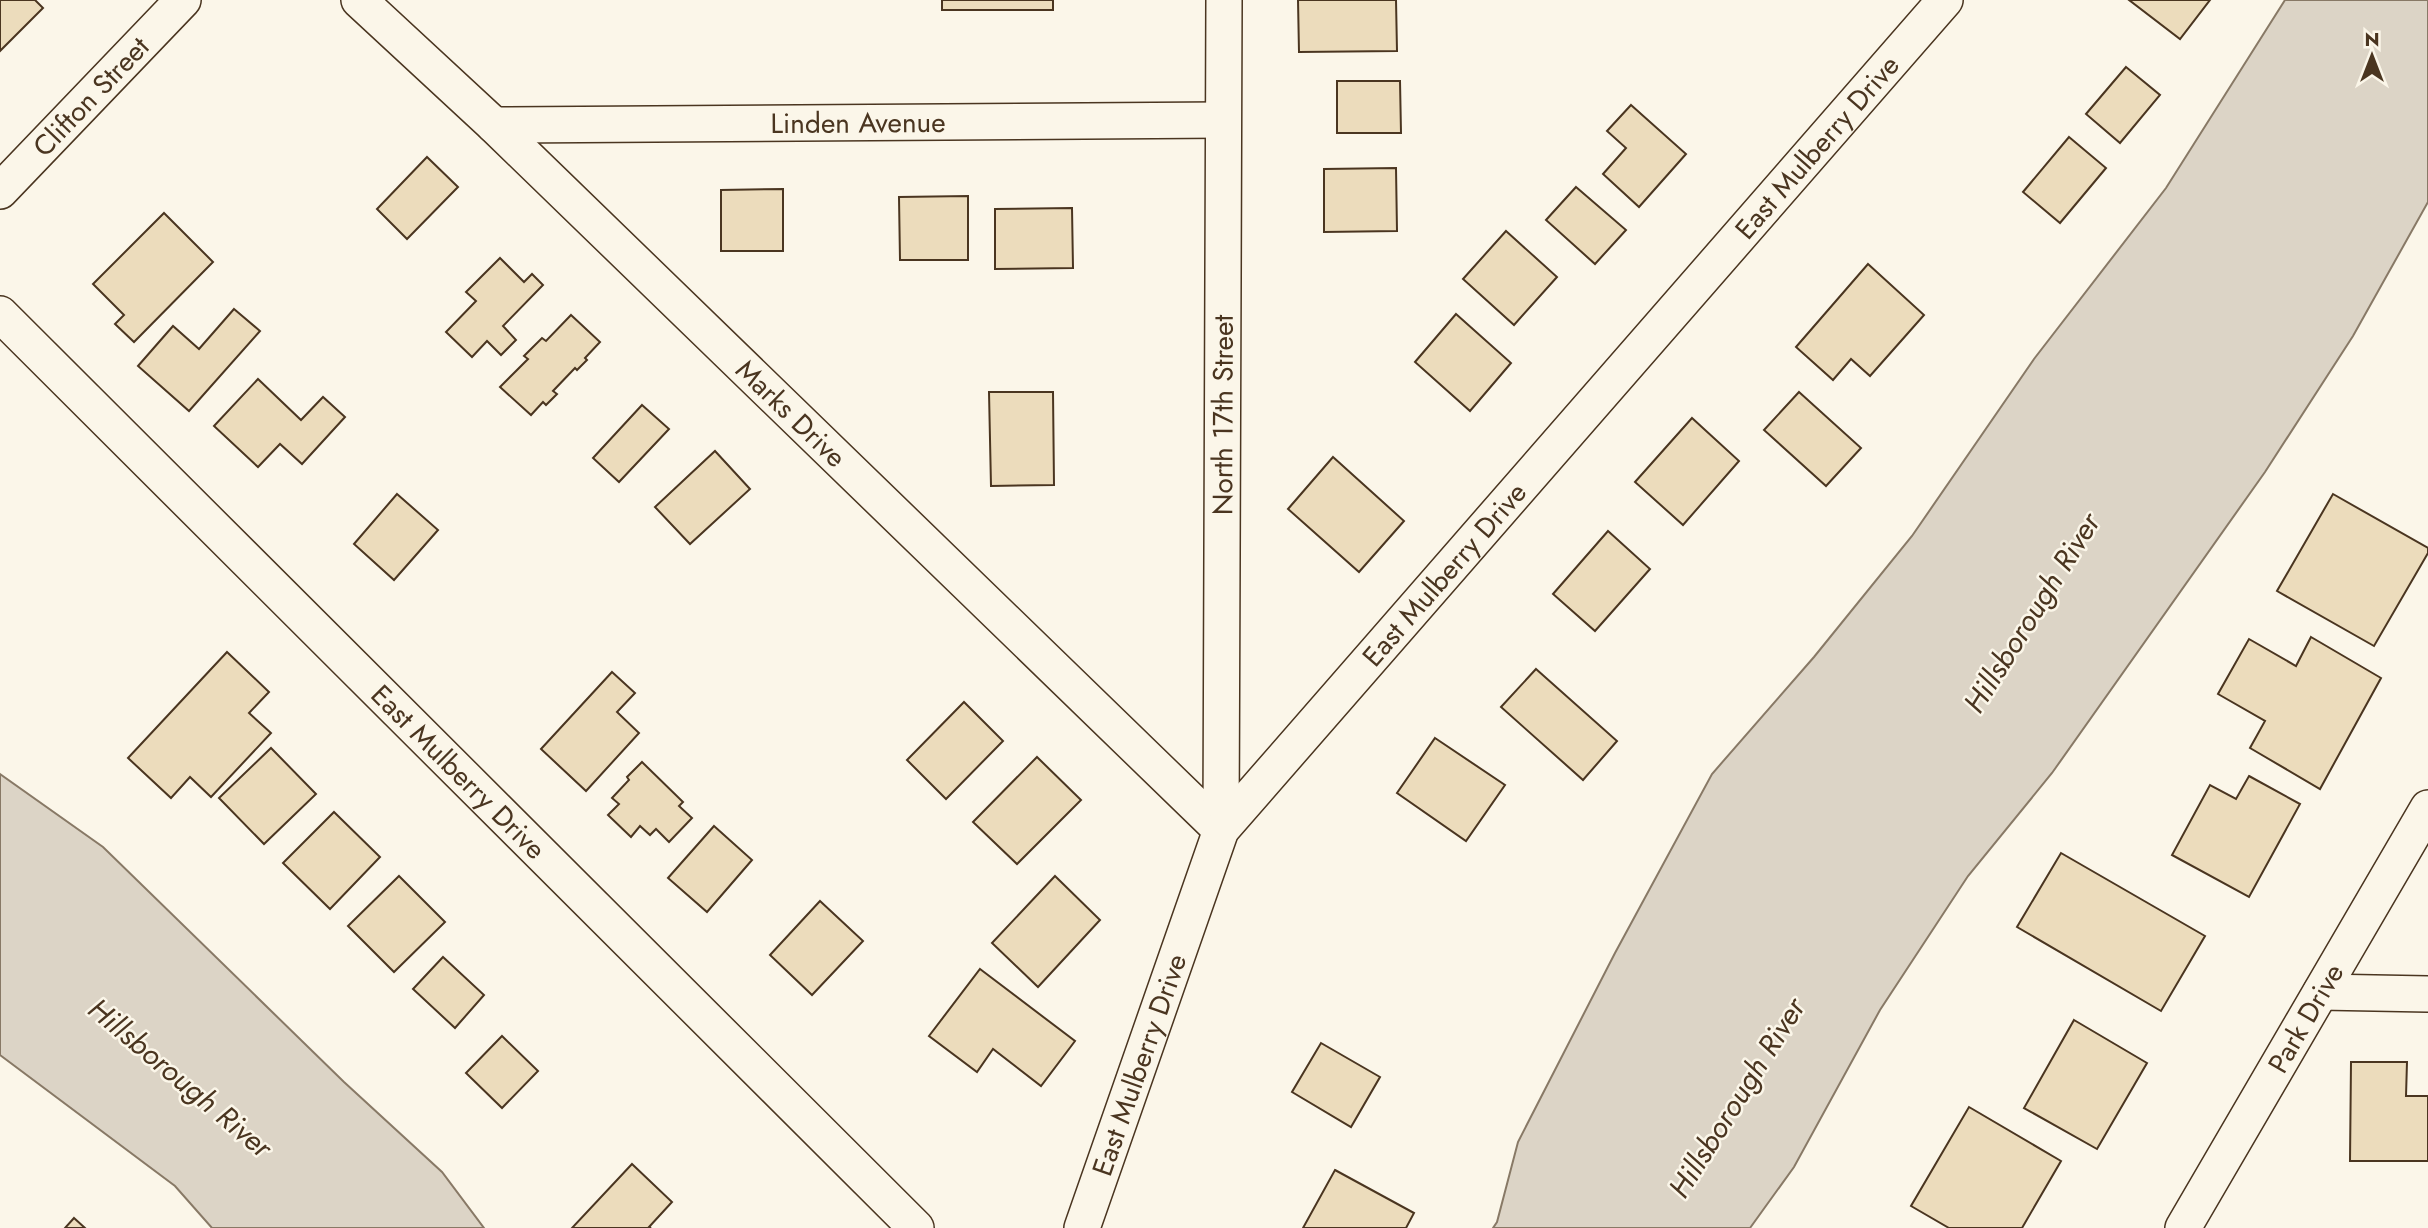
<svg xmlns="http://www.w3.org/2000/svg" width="2428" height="1228" viewBox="0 0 2428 1228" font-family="Jost,sans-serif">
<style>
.water{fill:#dcd4c6;stroke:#887966;stroke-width:2}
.building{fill:#ecdcbc;stroke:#4a3520;stroke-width:2}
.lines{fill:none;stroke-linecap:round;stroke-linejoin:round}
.minor-casing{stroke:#4a3520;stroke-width:38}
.minor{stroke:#fbf6e9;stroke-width:35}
.labels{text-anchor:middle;stroke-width:5;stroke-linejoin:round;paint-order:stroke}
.street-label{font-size:28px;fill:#4a3520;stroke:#fbf6e9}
.water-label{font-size:30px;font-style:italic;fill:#4a3520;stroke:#fbf6e9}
</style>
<rect width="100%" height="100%" fill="#fbf6e9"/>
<g class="water">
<path d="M 2285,0 L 2428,0 L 2428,202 L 2353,336 L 2265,472 L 2052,773 L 1968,876 L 1880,1010 L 1794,1167 L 1750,1228 L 1493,1228 L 1497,1222 L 1518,1142 L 1615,953 L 1712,774 L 1814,657 L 1912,536 L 2034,359 L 2166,188 Z"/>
<path d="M 0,774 L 103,847 L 344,1082 L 442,1172 L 484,1228 L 212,1228 L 175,1186 L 0,1055 Z"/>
</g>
<g class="building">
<path d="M 0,0 L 35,0 L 43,8 L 0,51 Z"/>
<rect x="942" y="0" width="111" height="10"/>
<path d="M 1298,0 L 1396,0 L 1397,51 L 1299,52 Z"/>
<path d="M 2129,0 L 2210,0 L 2180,39 Z"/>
<path d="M 2126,67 L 2160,95 L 2120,143 L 2086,114 Z"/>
<path d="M 1337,81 L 1400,81 L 1401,133 L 1337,133 Z"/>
<path d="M 1631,105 L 1686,154 L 1639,207 L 1603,174 L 1626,148 L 1607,131 Z"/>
<path d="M 2069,137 L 2106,168 L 2060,223 L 2023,192 Z"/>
<path d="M 427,157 L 458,187 L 407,239 L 377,209 Z"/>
<path d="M 1396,168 L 1397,231 L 1324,232 L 1324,169 Z"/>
<path d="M 1576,187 L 1626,230 L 1595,264 L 1546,220 Z"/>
<path d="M 783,189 L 783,251 L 721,251 L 721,190 Z"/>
<path d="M 968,196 L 968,260 L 900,260 L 899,197 Z"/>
<path d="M 1072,208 L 1073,268 L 995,269 L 995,209 Z"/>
<path d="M 164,213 L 213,262 L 134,342 L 115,324 L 124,315 L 93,284 Z"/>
<path d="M 1506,231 L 1557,277 L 1514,325 L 1463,279 Z"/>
<path d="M 500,258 L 524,282 L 532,274 L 543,285 L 503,326 L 516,340 L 501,355 L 487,341 L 472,357 L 446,332 L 476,301 L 466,292 Z"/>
<path d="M 1868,264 L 1924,315 L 1870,376 L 1851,359 L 1833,380 L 1796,347 Z"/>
<path d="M 234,309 L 260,331 L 189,411 L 138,366 L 173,326 L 199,349 Z"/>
<path d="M 1456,314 L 1511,363 L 1470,411 L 1415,362 Z"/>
<path d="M 571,315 L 600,342 L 585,358 L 587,360 L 577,370 L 575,368 L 553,391 L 557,394 L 546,405 L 543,402 L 531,415 L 500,387 L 528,359 L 524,356 L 542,338 L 546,341 Z"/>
<path d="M 258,379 L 301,420 L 323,397 L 345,417 L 302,464 L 280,444 L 258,467 L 214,426 Z"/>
<path d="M 989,392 L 1053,392 L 1054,485 L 991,486 Z"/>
<path d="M 1799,392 L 1861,448 L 1826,486 L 1764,430 Z"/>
<path d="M 642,405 L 669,429 L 619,482 L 593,458 Z"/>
<path d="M 1692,418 L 1739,461 L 1683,525 L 1635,482 Z"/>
<path d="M 715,451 L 750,489 L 690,544 L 655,507 Z"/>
<path d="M 1333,457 L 1404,521 L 1359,572 L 1288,509 Z"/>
<path d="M 397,494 L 438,530 L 394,580 L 354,544 Z"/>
<path d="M 2333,494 L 2428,548 L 2428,553 L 2374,646 L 2277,591 Z"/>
<path d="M 1608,531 L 1650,569 L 1595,631 L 1553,594 Z"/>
<path d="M 2311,637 L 2381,678 L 2320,789 L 2250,748 L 2265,721 L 2218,694 L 2249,639 L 2296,666 Z"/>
<path d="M 227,652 L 269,692 L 249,713 L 271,733 L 211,797 L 190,777 L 171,798 L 128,758 Z"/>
<path d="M 1536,669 L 1617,741 L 1583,780 L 1501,707 Z"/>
<path d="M 612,672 L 635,693 L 617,712 L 639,733 L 586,791 L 541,749 Z"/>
<path d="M 964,702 L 1003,741 L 946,799 L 907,760 Z"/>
<path d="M 1435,738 L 1505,785 L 1466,841 L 1397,793 Z"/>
<path d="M 271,748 L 316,794 L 264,844 L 219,798 Z"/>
<path d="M 1037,757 L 1081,800 L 1017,864 L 973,822 Z"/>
<path d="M 642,762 L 683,802 L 679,806 L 692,818 L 669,842 L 656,829 L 650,835 L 640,826 L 631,837 L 608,815 L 619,804 L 612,798 L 629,780 L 627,777 Z"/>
<path d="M 2249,776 L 2300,804 L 2249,897 L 2172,855 L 2210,785 L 2236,799 Z"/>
<path d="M 334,812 L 380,857 L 330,909 L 283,863 Z"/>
<path d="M 714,826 L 752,860 L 707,912 L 668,878 Z"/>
<path d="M 2061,853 L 2205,936 L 2161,1011 L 2017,927 Z"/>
<path d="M 399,876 L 445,922 L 394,972 L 348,926 Z"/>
<path d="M 1055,876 L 1100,920 L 1038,987 L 992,943 Z"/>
<path d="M 820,901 L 863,941 L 812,995 L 770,955 Z"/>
<path d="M 443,957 L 484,995 L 455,1028 L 413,989 Z"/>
<path d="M 980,969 L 1075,1041 L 1041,1086 L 993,1049 L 977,1072 L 929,1036 Z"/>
<path d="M 2074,1020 L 2147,1063 L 2097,1149 L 2024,1108 Z"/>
<path d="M 502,1036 L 538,1071 L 502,1108 L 466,1073 Z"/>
<path d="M 1321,1043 L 1380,1077 L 1351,1127 L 1292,1092 Z"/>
<path d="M 2351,1062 L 2407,1062 L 2406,1096 L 2428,1096 L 2428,1161 L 2350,1161 Z"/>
<path d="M 1969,1107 L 2061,1161 L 2022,1228 L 1949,1228 L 1911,1206 Z"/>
<path d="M 632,1164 L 672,1202 L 649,1227 L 651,1228 L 572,1228 Z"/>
<path d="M 1335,1170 L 1414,1213 L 1406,1228 L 1303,1228 Z"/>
<path d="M 74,1218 L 85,1228 L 65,1228 Z"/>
</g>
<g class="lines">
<defs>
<g id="minor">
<path id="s1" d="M 359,0 L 494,125 L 1221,830"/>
<path id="s2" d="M 494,125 L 1223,120"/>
<path id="s3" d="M 0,191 L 183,0"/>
<path id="s4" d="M 0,314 L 916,1228"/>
<path id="s5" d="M 1221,830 L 1224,0"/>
<path d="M 2321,992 L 2428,994"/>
<path id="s6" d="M 1082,1228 L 1221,830 L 1945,0"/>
<path id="s7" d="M 2183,1228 L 2428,808"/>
</g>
</defs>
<use href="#minor" class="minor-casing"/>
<use href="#minor" class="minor"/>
</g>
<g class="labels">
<g class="street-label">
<text dy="10" stroke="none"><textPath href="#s3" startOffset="131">Clifton Street</textPath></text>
<text dy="10" stroke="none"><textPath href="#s2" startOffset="364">Linden Avenue</textPath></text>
<text dy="10" stroke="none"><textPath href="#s6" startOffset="1328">East Mulberry Drive</textPath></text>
<text dy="10" stroke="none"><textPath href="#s1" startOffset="598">Marks Drive</textPath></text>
<text dy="10" stroke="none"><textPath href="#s5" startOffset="415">North 17th Street</textPath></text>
<text dy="10" stroke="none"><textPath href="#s6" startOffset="761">East Mulberry Drive</textPath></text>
<text dy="10" stroke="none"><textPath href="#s4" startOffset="648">East Mulberry Drive</textPath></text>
<text dy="10" stroke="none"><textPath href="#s7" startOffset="243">Park Drive</textPath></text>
<text dy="10" stroke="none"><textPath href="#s6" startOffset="173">East Mulberry Drive</textPath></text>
</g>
<g class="water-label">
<text transform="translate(2032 613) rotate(-58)" y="10">Hillsborough River</text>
<text transform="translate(180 1078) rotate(40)" y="10">Hillsborough River</text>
<text transform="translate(1737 1098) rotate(-58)" y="10">Hillsborough River</text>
</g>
</g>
<g transform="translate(2372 56)" stroke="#fbf6e9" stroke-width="5" paint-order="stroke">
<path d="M0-5L12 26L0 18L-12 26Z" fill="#4a3520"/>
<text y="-10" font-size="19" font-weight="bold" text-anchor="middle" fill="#4a3520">N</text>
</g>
</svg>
